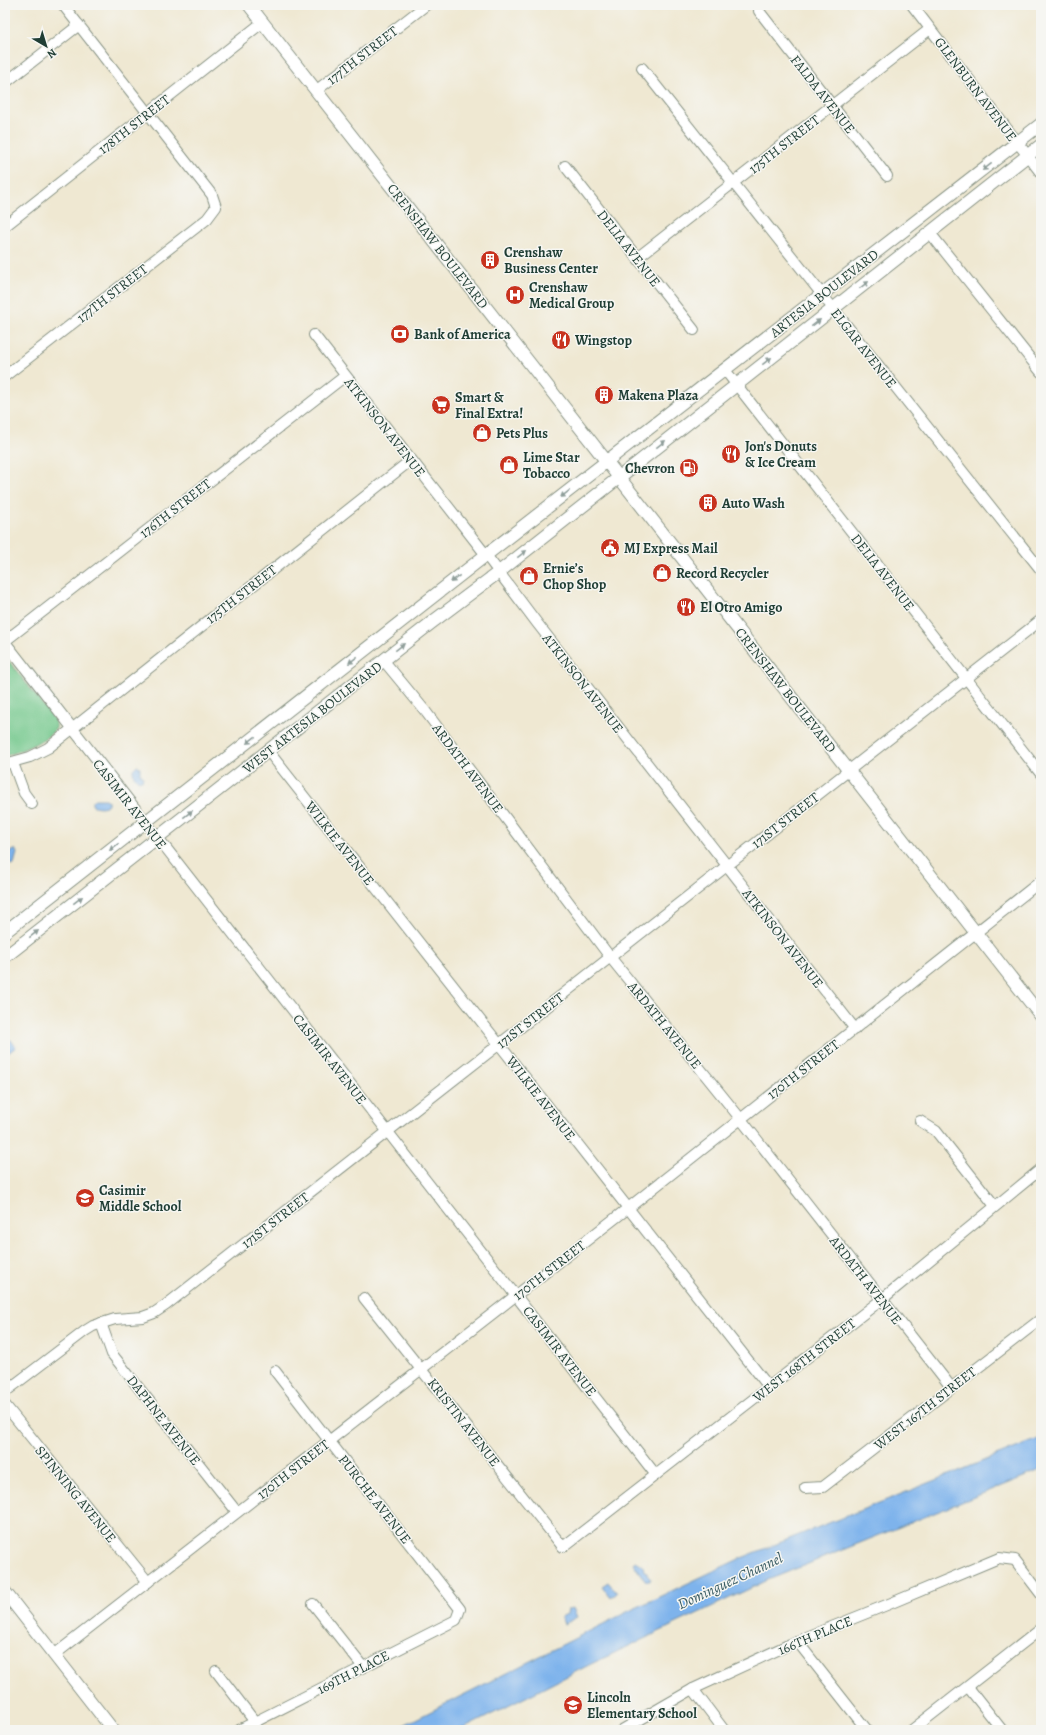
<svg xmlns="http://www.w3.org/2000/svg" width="1046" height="1735" viewBox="0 0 1046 1735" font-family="Alegreya,serif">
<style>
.green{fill:#73c88c;stroke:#498260}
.water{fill:#7eb3ec;stroke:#4e7890}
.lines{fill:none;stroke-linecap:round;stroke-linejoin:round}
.minor-casing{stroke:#879283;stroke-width:12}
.major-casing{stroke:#879283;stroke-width:14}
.minor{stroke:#fff;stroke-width:10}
.major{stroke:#fff;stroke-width:12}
.oneway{fill:#8f9e9a}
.labels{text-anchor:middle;stroke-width:3;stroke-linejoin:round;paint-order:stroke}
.street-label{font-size:14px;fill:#1f3d34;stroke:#f6f6f2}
.poi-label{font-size:14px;font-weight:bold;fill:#1f3d34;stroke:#f6f6f2;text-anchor:start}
.water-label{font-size:15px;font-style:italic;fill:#375a62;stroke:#f6f6f2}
</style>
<rect width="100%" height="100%" fill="#f6f6f2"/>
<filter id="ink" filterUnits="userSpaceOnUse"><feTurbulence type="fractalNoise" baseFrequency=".025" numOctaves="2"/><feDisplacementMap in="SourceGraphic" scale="8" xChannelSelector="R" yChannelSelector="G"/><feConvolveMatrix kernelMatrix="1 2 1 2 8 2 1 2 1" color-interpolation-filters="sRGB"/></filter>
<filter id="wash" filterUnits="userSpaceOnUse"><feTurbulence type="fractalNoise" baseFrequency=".012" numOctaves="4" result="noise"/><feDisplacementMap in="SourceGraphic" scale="16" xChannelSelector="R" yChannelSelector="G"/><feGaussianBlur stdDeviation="0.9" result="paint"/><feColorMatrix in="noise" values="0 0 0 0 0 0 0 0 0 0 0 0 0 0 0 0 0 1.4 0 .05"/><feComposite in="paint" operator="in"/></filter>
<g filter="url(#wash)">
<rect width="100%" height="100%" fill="#efe8d2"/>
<path class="green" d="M 5,656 L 54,719 C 55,722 57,725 56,728 C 51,739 16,753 5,756 Z"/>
<g class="water">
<path d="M 137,765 L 140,767 L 140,773 L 143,777 L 142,780 L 139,781 C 134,779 133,774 133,769 Z"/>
<path d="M 95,799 L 105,799 L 108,801 L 108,805 C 103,808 96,807 92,805 L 92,801 Z"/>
<path d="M 15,849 L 17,853 L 14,864 L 11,865 L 5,858 L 5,855 Z"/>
<path d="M 5,1038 L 7,1040 L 11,1040 L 16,1047 L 8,1053 L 5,1049 Z"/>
<path d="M 1041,1438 L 1041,1470 L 768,1580 L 591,1664 L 461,1730 L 394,1730 L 625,1613 L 739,1559 Z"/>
<path d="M 635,1561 L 643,1566 L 644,1571 L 647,1572 L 647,1574 L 651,1578 L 650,1581 L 645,1581 L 633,1563 Z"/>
<path d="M 608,1582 L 617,1593 L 611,1598 L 602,1586 Z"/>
<path d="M 573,1608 L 577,1617 L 564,1624 L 561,1617 L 567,1614 L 568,1609 Z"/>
</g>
</g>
<g filter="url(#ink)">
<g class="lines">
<defs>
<g id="minor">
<path d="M 912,5 L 1041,173"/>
<path d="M 759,11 L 887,176"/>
<path d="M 642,68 L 1041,570"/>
<path d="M 5,83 L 79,25"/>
<path d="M 317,90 L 426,5"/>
<path d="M 565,166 L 694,330"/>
<path d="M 5,226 L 263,22"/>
<path d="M 930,233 L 1041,372"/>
<path d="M 637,258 L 930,29"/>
<path d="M 314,335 L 486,555 L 537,623 L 855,1029"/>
<path d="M 725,370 L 1041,774"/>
<path d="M 5,376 L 207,219 L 216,207 L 212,195 L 63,5"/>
<path d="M 5,641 L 345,376"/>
<path d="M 5,642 L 656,1475"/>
<path d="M 384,661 L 426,712 L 610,957 L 740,1118 L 951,1387"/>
<path d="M 269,752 L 769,1387"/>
<path d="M 13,763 L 24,793 L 32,804"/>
<path d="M 5,764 L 30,757 L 48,748 L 411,460"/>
<path d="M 920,1121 L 936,1131 L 995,1206"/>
<path d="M 364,1298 L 563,1547 L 881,1300 L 1041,1169"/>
<path d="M 101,1323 L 112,1354 L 237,1512"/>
<path d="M 5,1392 L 85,1331 L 93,1326 L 115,1319 L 143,1317 L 154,1313 L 166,1305 L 1041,620"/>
<path d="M 5,1405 L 148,1582"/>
<path d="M 805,1488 L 823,1487 L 1041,1319"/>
<path d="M 313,1604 L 363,1667"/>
<path d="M 797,1641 L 867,1730"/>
<path d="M 54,1655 L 627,1209 L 1041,881"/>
<path d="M 216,1671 L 255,1722"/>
<path d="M 968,1687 L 1002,1730"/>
<path d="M 693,1689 L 724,1730"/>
<path d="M 239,1730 L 456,1620 L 460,1609 L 275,1371"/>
<path d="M 622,1730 L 693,1689 L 797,1641 L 889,1604 L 999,1558 L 1015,1560 L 1041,1594"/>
<path d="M 912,1730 L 1041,1629"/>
</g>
<g id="major">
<path d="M 249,5 L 1041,1016"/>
<path d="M 5,932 L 486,555 L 1041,124"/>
<path d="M 5,957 L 431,623 L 499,572 L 1041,145"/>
<path d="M 5,1592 L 113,1730"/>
</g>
</defs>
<use href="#minor" class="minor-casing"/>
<use href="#major" class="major-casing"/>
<use href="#minor" class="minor"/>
<use href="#major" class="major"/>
</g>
<defs><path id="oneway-solid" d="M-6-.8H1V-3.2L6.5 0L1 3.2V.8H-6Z"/></defs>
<g class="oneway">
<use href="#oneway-solid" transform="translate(987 167) rotate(142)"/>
<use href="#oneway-solid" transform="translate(864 285) rotate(-38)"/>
<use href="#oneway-solid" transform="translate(816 323) rotate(-38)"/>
<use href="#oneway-solid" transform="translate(767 361) rotate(-38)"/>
<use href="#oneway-solid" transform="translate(661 444) rotate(-38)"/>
<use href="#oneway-solid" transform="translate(565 494) rotate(142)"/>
<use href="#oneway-solid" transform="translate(522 554) rotate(-38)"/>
<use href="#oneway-solid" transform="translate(455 579) rotate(142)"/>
<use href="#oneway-solid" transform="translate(400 647) rotate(-38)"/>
<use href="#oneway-solid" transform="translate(353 660) rotate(142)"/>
<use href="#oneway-solid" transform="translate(251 740) rotate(142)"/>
<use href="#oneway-solid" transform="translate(188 814) rotate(-38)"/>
<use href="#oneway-solid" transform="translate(114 847) rotate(142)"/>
<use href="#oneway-solid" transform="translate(78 900) rotate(-38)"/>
<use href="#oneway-solid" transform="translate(34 934) rotate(-38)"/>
</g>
</g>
<defs>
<symbol id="building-disc" viewBox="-11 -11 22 22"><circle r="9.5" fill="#c8321e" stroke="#f6f6f2"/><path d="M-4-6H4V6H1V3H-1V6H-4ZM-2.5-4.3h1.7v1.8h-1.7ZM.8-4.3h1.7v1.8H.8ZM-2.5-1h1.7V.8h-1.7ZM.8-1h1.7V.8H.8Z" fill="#fff"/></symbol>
<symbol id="hospital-disc" viewBox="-11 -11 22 22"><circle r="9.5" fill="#c8321e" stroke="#f6f6f2"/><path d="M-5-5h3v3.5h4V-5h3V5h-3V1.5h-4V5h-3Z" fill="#fff"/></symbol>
<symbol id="bank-disc" viewBox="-11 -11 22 22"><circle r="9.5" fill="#c8321e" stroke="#f6f6f2"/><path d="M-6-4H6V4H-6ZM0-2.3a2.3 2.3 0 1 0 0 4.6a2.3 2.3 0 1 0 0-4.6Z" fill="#fff"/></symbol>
<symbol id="restaurant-disc" viewBox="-11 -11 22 22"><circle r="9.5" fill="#c8321e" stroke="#f6f6f2"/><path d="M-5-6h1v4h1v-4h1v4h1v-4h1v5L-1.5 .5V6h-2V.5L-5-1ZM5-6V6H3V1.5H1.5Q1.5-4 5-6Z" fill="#fff"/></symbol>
<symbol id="supermarket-disc" viewBox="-11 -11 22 22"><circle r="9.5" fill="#c8321e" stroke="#f6f6f2"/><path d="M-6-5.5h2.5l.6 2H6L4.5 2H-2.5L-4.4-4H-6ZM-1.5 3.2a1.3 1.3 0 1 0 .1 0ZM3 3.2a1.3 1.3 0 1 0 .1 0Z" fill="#fff"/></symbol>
<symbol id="shop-disc" viewBox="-11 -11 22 22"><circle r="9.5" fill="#c8321e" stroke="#f6f6f2"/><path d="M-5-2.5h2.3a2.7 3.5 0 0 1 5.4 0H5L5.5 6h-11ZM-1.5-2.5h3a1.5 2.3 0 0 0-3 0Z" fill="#fff"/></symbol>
<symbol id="fuel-disc" viewBox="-11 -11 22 22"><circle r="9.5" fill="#c8321e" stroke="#f6f6f2"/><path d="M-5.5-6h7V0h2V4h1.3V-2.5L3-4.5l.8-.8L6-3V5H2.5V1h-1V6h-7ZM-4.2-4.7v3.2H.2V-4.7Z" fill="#fff"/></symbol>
<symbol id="civic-disc" viewBox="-11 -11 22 22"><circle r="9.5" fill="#c8321e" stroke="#f6f6f2"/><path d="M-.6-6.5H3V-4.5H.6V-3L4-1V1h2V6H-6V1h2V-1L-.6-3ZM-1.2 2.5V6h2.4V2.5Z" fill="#fff"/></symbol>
<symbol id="school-disc" viewBox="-11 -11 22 22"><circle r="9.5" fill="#c8321e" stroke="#f6f6f2"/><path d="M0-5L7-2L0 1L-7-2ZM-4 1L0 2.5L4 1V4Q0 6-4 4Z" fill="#fff"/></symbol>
</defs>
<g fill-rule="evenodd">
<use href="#building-disc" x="479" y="249" width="22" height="22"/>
<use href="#hospital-disc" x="504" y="284" width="22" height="22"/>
<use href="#bank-disc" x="389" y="323" width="22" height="22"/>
<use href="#restaurant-disc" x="550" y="329" width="22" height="22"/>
<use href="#building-disc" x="593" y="384" width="22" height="22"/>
<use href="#supermarket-disc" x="430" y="394" width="22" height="22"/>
<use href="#shop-disc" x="471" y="422" width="22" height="22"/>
<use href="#restaurant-disc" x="720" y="443" width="22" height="22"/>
<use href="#shop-disc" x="498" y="454" width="22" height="22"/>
<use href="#fuel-disc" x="678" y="457" width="22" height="22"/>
<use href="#building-disc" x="697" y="492" width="22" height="22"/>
<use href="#civic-disc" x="599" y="537" width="22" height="22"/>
<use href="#shop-disc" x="651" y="562" width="22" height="22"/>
<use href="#shop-disc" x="518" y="565" width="22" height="22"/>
<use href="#restaurant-disc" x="675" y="596" width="22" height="22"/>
<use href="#school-disc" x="74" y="1187" width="22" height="22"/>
<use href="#school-disc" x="562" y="1694" width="22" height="22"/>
</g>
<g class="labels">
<g class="street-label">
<text transform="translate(362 55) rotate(-38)" y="5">177TH STREET</text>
<text transform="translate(976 89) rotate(53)" y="5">GLENBURN AVENUE</text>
<text transform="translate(823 94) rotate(52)" y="5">FALDA AVENUE</text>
<text transform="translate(134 124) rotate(-38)" y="5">178TH STREET</text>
<text transform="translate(784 144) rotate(-38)" y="5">175TH STREET</text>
<text transform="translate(438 246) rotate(52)" y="5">CRENSHAW BOULEVARD</text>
<text transform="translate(629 248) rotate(52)" y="5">DELIA AVENUE</text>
<text transform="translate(112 293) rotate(-38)" y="5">177TH STREET</text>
<text transform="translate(824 293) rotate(-38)" y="5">ARTESIA BOULEVARD</text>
<text transform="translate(864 348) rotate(52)" y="5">ELGAR AVENUE</text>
<text transform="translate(385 427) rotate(52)" y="5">ATKINSON AVENUE</text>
<text transform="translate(175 508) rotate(-38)" y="5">176TH STREET</text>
<text transform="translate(883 572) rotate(52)" y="5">DELIA AVENUE</text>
<text transform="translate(241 594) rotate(-38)" y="5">175TH STREET</text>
<text transform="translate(583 683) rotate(52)" y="5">ATKINSON AVENUE</text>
<text transform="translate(786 690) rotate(52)" y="5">CRENSHAW BOULEVARD</text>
<text transform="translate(312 717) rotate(-38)" y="5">WEST ARTESIA BOULEVARD</text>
<text transform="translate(468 768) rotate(53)" y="5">ARDATH AVENUE</text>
<text transform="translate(130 804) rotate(52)" y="5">CASIMIR AVENUE</text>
<text transform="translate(785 820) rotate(-38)" y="5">171ST STREET</text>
<text transform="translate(340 843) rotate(52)" y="5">WILKIE AVENUE</text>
<text transform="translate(783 938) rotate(52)" y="5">ATKINSON AVENUE</text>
<text transform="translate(530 1020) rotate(-38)" y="5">171ST STREET</text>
<text transform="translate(665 1025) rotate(51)" y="5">ARDATH AVENUE</text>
<text transform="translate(330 1059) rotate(52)" y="5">CASIMIR AVENUE</text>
<text transform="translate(803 1069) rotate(-38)" y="5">170TH STREET</text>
<text transform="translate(541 1098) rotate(52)" y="5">WILKIE AVENUE</text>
<text transform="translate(275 1220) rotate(-38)" y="5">171ST STREET</text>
<text transform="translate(549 1270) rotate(-38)" y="5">170TH STREET</text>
<text transform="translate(866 1280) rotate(52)" y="5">ARDATH AVENUE</text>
<text transform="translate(560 1351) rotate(52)" y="5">CASIMIR AVENUE</text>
<text transform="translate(804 1360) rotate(-38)" y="5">WEST 168TH STREET</text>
<text transform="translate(925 1408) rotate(-38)" y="5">WEST 167TH STREET</text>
<text transform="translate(164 1420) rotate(52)" y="5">DAPHNE AVENUE</text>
<text transform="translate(464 1422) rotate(52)" y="5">KRISTIN AVENUE</text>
<text transform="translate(293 1469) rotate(-38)" y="5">170TH STREET</text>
<text transform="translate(76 1494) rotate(51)" y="5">SPINNING AVENUE</text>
<text transform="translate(375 1499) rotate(52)" y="5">PURCHE AVENUE</text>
<text transform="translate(815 1635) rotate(-23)" y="5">166TH PLACE</text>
<text transform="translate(353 1672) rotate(-27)" y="5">169TH PLACE</text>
</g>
<g class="poi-label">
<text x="504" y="257">Crenshaw<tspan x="504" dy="16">Business Center</tspan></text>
<text x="529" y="292">Crenshaw<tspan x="529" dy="16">Medical Group</tspan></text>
<text x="414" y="339">Bank of America</text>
<text x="575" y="345">Wingstop</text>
<text x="618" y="400">Makena Plaza</text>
<text x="455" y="402">Smart &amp;<tspan x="455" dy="16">Final Extra!</tspan></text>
<text x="496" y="438">Pets Plus</text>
<text x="745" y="451">Jon's Donuts<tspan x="745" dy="16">&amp; Ice Cream</tspan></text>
<text x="523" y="462">Lime Star<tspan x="523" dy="16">Tobacco</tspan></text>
<text x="675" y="473" text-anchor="end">Chevron</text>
<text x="722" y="508">Auto Wash</text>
<text x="624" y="553">MJ Express Mail</text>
<text x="543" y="573">Ernie’s<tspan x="543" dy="16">Chop Shop</tspan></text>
<text x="676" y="578">Record Recycler</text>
<text x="700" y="612">El Otro Amigo</text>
<text x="99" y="1195">Casimir<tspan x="99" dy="16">Middle School</tspan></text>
<text x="587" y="1702">Lincoln<tspan x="587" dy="16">Elementary School</tspan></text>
</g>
<g class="water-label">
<text transform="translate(730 1581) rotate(-25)" y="5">Dominguez Channel</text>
</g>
</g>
<rect width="1046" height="1735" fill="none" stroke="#f6f6f2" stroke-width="20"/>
<g transform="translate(46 46) rotate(142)" stroke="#f6f6f2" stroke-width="3" paint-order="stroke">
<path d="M0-3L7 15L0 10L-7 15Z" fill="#1f3d34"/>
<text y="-6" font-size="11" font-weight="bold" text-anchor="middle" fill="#1f3d34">N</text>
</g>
</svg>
